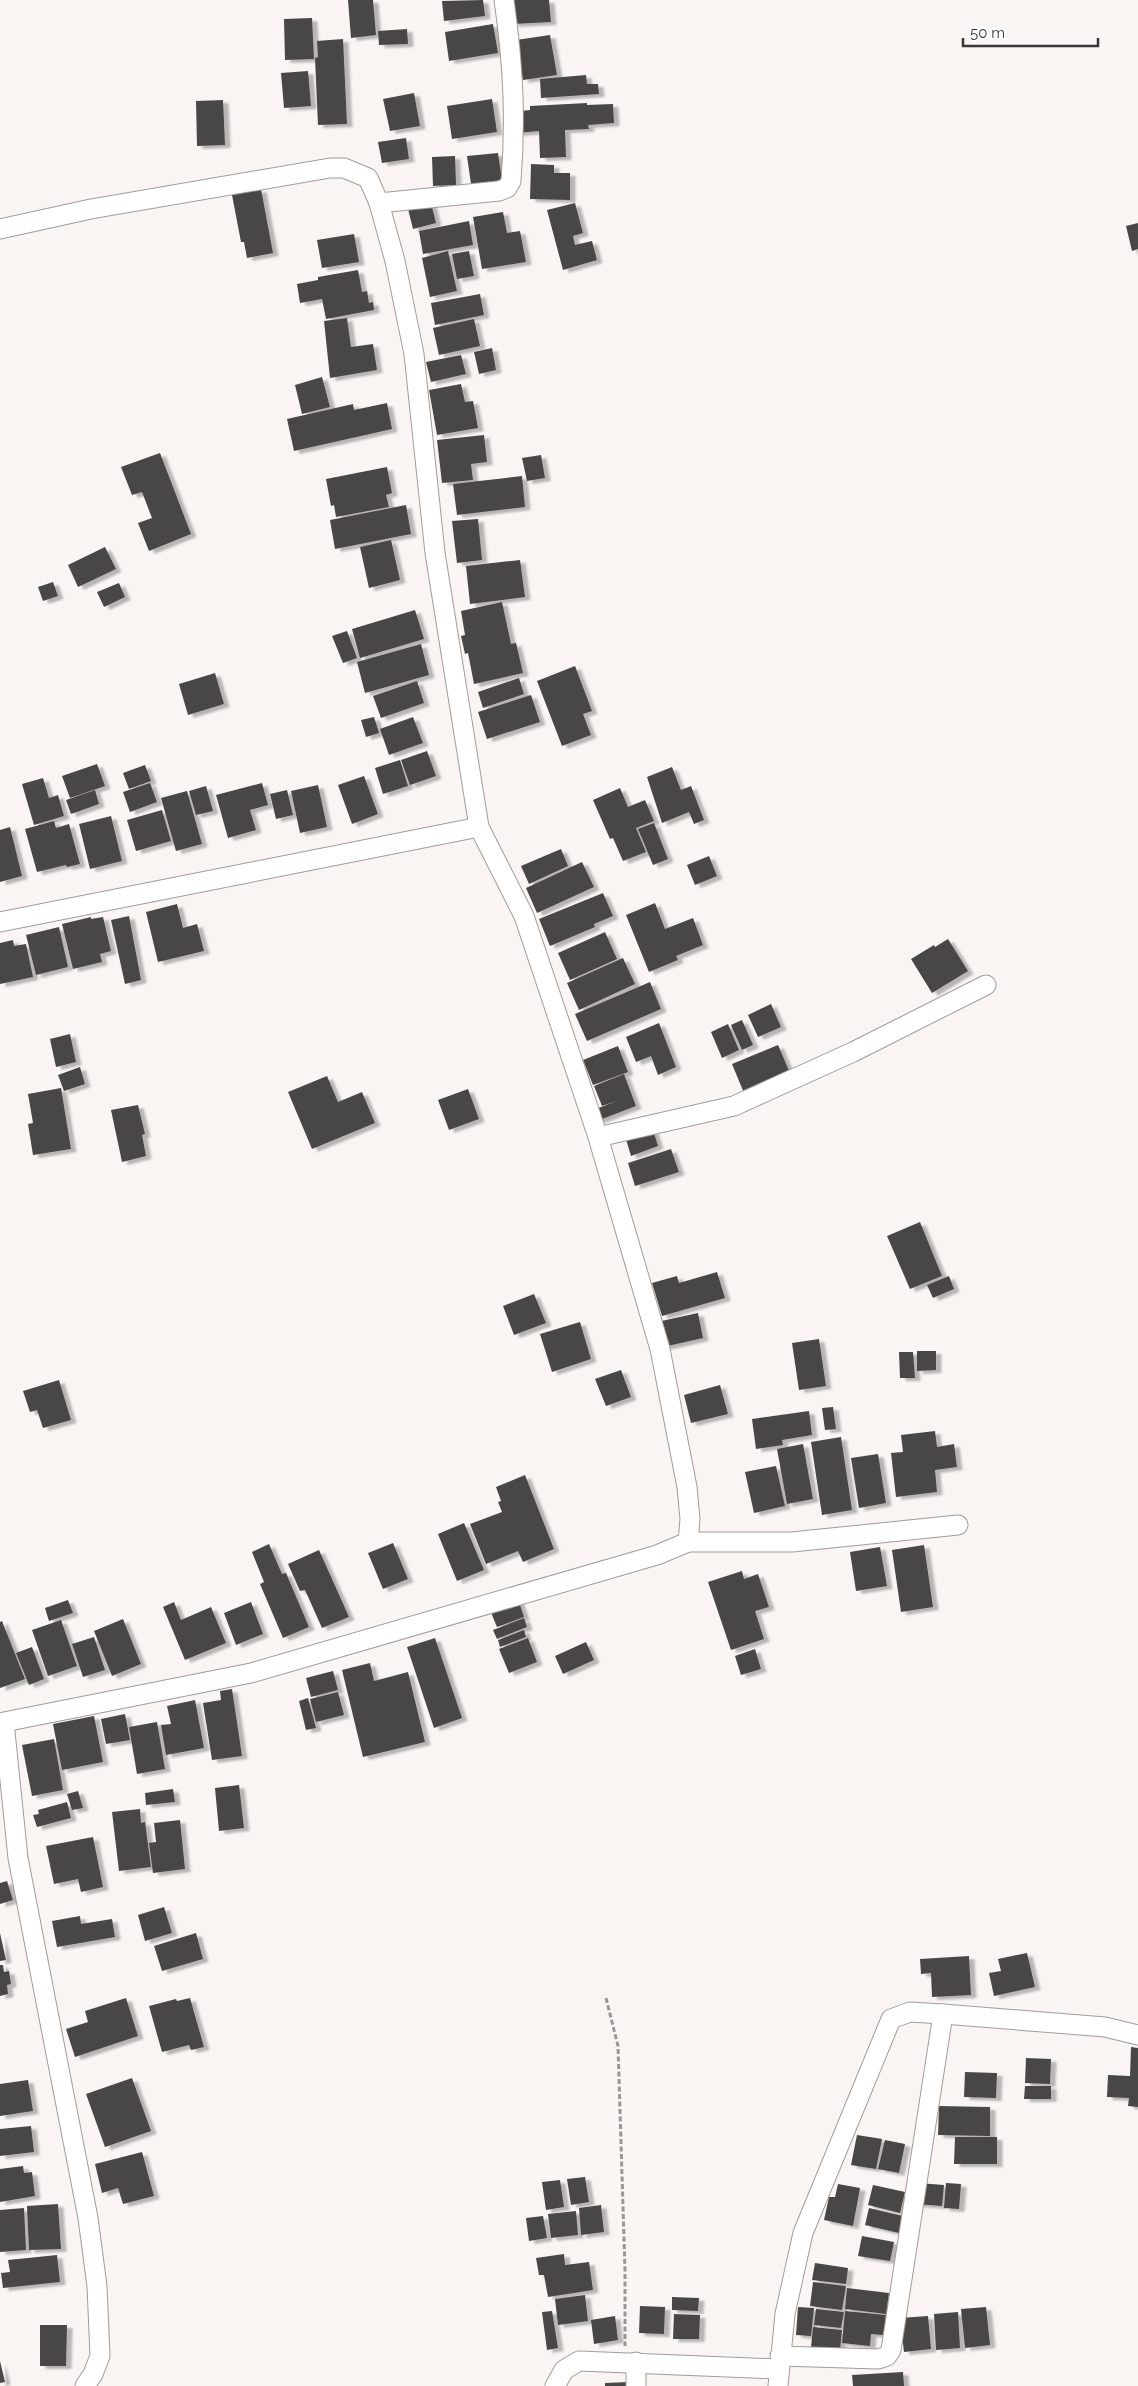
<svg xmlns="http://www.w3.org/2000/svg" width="1138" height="2386" viewBox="0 0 1138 2386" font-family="Raleway,sans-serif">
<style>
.building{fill:#4a4644;filter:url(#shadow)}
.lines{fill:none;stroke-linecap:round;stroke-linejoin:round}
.street-casing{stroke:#a09c99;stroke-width:21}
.path{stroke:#9a9695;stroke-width:3;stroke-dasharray:5 2.5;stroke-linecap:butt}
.street{stroke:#fff;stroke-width:19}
</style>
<defs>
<filter id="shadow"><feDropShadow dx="5.5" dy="3" stdDeviation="1" flood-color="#0004"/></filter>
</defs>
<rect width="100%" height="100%" fill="#faf5f3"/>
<g class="building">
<path d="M 348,0 L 373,0 L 376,35 L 351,38 Z"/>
<path d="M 483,0 L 485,16 L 444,21 L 442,1 Z"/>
<path d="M 511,0 L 549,0 L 551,22 L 513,24 Z"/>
<path d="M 312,18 L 314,59 L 285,60 L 284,19 Z"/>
<path d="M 493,24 L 498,53 L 449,61 L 445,32 Z"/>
<path d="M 407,29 L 408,44 L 379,45 L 378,31 Z"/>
<path d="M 550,35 L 557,75 L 523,80 L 516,40 Z"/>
<path d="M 343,39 L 347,124 L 318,125 L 315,58 L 318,57 L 317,41 Z"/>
<path d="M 308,71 L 311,106 L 284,108 L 281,73 Z"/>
<path d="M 586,75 L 587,84 L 598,84 L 599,94 L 541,98 L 540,79 Z"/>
<path d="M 414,93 L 420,126 L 390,131 L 383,99 Z"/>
<path d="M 492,99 L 497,132 L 452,139 L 447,106 Z"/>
<path d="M 223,100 L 225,145 L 197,146 L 196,101 Z"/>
<path d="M 587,103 L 587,105 L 613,104 L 614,123 L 588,125 L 589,129 L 565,130 L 566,157 L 540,158 L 539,131 L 516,133 L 520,111 L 530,110 L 530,106 Z"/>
<path d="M 406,138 L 409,159 L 382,163 L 378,142 Z"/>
<path d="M 498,153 L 502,180 L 471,184 L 467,156 Z"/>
<path d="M 455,156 L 456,185 L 433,186 L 432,157 Z"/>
<path d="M 531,164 L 554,165 L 554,173 L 570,173 L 570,200 L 530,199 Z"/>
<path d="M 261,189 L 273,253 L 247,258 L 244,242 L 241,242 L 232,195 Z"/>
<path d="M 431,203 L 436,223 L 413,229 L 408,209 Z"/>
<path d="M 575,203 L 583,233 L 573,236 L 575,245 L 592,241 L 597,260 L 563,270 L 547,210 Z"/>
<path d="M 503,212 L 507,233 L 520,231 L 526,262 L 482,269 L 473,217 Z"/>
<path d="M 469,221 L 473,245 L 423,254 L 419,231 Z"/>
<path d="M 1138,223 L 1138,249 L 1132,251 L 1126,226 Z"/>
<path d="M 354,234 L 359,262 L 322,268 L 317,240 Z"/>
<path d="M 448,251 L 457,291 L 430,297 L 422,258 Z"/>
<path d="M 469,251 L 474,276 L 457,279 L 452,254 Z"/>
<path d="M 358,270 L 362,292 L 367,291 L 369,303 L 373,302 L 374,310 L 326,319 L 322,299 L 300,303 L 297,284 L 318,280 L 318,277 Z"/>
<path d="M 480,294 L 484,315 L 435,325 L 431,303 Z"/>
<path d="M 347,318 L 351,347 L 373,344 L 377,370 L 330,378 L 324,321 Z"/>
<path d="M 474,319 L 480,346 L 439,355 L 433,328 Z"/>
<path d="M 492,348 L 496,370 L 479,374 L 474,352 Z"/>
<path d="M 461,355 L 466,374 L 431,382 L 426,362 Z"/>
<path d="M 322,377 L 330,407 L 302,414 L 295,385 Z"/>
<path d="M 461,384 L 465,402 L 473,401 L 478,428 L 437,435 L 429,390 Z"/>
<path d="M 387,403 L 392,429 L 294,451 L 287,419 L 353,404 L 354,410 Z"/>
<path d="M 484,435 L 487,462 L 471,464 L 473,480 L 442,483 L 437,440 Z"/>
<path d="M 160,453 L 191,534 L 149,551 L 138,523 L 152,518 L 142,492 L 132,495 L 121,467 Z"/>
<path d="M 541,455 L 545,478 L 527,481 L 522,458 Z"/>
<path d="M 387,467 L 392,493 L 386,495 L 389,507 L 336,517 L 334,505 L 331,506 L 326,479 Z"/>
<path d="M 522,476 L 525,507 L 457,515 L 453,484 Z"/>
<path d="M 406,505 L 411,534 L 335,549 L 330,520 Z"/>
<path d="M 478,519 L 482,560 L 457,563 L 452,521 Z"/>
<path d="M 391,540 L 400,580 L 369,588 L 360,547 Z"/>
<path d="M 105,547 L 116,569 L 78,587 L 68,565 Z"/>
<path d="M 520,560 L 525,597 L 470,604 L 466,566 Z"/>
<path d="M 53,582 L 58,596 L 43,601 L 38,587 Z"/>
<path d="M 119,583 L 125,597 L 104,607 L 97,592 Z"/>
<path d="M 502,602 L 511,644 L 516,643 L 523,673 L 474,684 L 468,653 L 465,654 L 461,636 L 465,635 L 461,611 Z"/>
<path d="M 415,610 L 424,639 L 360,658 L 352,629 Z"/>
<path d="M 347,631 L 357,658 L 343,663 L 332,636 Z"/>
<path d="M 421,644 L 429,675 L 365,693 L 357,662 Z"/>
<path d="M 575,666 L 592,711 L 583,714 L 591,735 L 562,746 L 537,681 Z"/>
<path d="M 215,673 L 224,704 L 188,715 L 179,684 Z"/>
<path d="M 519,678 L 524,694 L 483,708 L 478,692 Z"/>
<path d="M 417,681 L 424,703 L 381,718 L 373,696 Z"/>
<path d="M 531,695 L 540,722 L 487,739 L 478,712 Z"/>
<path d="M 374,717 L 379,733 L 366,737 L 361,720 Z"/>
<path d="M 413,717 L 423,743 L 389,755 L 380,729 Z"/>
<path d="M 427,751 L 436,776 L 410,785 L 401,760 Z"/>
<path d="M 400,760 L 408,786 L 383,794 L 375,768 Z"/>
<path d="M 97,764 L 105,786 L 70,798 L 62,776 Z"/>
<path d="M 145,765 L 151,781 L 129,789 L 123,773 Z"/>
<path d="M 672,767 L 681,790 L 691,786 L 704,820 L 694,824 L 689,812 L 662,823 L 647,777 Z"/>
<path d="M 364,776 L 378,814 L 352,824 L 338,785 Z"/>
<path d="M 43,778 L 49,798 L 58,795 L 64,816 L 34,825 L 22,784 Z"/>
<path d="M 150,783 L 157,802 L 130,812 L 123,792 Z"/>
<path d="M 262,783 L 268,805 L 250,810 L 256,830 L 228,838 L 216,795 Z"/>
<path d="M 318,785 L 327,827 L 300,833 L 291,791 Z"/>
<path d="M 206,786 L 213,811 L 196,815 L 189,791 Z"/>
<path d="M 620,788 L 628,807 L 645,800 L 654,821 L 636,828 L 646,852 L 623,861 L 613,838 L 610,839 L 593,800 Z"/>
<path d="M 95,790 L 99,804 L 71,814 L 66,800 Z"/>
<path d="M 287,790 L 293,815 L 276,819 L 270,794 Z"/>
<path d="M 187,791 L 202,844 L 176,851 L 161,798 Z"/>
<path d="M 162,810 L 171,841 L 136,851 L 127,820 Z"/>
<path d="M 111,816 L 122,861 L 90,869 L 79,824 Z"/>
<path d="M 54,821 L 56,828 L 69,824 L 80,864 L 67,867 L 66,865 L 37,872 L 25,829 Z"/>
<path d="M 654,823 L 668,859 L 653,865 L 638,829 Z"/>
<path d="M 10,827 L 22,876 L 0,882 L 0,830 Z"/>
<path d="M 561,849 L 568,866 L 529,884 L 521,866 Z"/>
<path d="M 709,856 L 717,876 L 695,885 L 687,865 Z"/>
<path d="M 582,862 L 594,887 L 537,913 L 526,888 Z"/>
<path d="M 603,893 L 613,916 L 594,924 L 595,927 L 550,946 L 539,919 Z"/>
<path d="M 655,903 L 665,929 L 693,918 L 703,945 L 676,956 L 678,960 L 649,972 L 626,915 Z"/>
<path d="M 177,904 L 183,928 L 197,924 L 204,951 L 158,962 L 146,912 Z"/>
<path d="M 129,916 L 141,980 L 125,984 L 111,920 Z"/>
<path d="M 91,917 L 91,919 L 103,917 L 111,951 L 100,954 L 102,962 L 73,969 L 62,924 Z"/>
<path d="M 59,927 L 68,967 L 36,975 L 26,935 Z"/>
<path d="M 605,932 L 617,959 L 570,980 L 558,953 Z"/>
<path d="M 948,939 L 968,971 L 932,993 L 911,959 L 934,945 L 935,947 Z"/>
<path d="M 13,940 L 14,946 L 26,944 L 33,977 L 0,984 L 0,943 Z"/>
<path d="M 623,958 L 635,984 L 579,1010 L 567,983 Z"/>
<path d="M 650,982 L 661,1009 L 587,1041 L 575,1014 Z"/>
<path d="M 771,1004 L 781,1027 L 758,1037 L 748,1015 Z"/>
<path d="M 742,1020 L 753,1045 L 742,1050 L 731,1025 Z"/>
<path d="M 659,1023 L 676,1067 L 658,1075 L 651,1056 L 636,1062 L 626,1037 Z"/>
<path d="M 728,1024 L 739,1050 L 722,1058 L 711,1032 Z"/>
<path d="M 70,1034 L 76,1062 L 56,1067 L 50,1039 Z"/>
<path d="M 778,1045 L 790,1073 L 744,1093 L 732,1064 Z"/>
<path d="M 618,1046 L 628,1072 L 593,1085 L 583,1060 Z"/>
<path d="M 80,1067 L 85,1084 L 64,1091 L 58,1075 Z"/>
<path d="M 624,1074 L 636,1106 L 597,1121 L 593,1110 L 620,1100 L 602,1106 L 594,1086 Z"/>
<path d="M 327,1076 L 338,1102 L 362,1092 L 375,1123 L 312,1149 L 288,1092 Z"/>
<path d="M 61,1088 L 71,1149 L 33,1155 L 28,1124 L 33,1123 L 28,1094 Z"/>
<path d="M 468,1089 L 479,1119 L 449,1130 L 438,1100 Z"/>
<path d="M 138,1105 L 145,1134 L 142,1135 L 146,1156 L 122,1162 L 111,1110 Z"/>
<path d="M 652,1127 L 658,1146 L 631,1156 L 625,1136 Z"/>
<path d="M 671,1149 L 679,1172 L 635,1186 L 628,1163 Z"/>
<path d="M 920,1222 L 942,1276 L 910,1289 L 887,1236 Z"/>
<path d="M 717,1272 L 725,1298 L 662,1316 L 652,1283 L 677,1276 L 679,1283 Z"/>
<path d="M 949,1276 L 954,1289 L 933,1298 L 927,1285 Z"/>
<path d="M 534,1294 L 546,1323 L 514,1335 L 503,1306 Z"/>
<path d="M 698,1313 L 703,1338 L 663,1347 L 657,1322 Z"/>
<path d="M 580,1322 L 591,1359 L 552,1372 L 540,1334 Z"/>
<path d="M 819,1339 L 826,1386 L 799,1390 L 792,1343 Z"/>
<path d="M 917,1351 L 936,1351 L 936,1370 L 917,1371 Z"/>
<path d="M 899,1352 L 913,1352 L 915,1378 L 900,1378 Z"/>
<path d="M 621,1370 L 631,1397 L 606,1406 L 595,1379 Z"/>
<path d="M 59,1380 L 71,1420 L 43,1428 L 37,1410 L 30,1412 L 23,1391 Z"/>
<path d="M 720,1385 L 728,1414 L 691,1423 L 684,1395 Z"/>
<path d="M 833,1407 L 836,1429 L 825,1430 L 822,1408 Z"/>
<path d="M 809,1411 L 812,1435 L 782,1440 L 783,1445 L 756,1449 L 752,1419 Z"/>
<path d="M 935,1431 L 937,1447 L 954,1444 L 957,1467 L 935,1470 L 937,1492 L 896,1497 L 891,1453 L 903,1452 L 901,1435 Z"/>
<path d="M 841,1437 L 852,1510 L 822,1515 L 811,1442 Z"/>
<path d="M 803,1444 L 813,1499 L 787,1504 L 777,1449 Z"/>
<path d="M 878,1454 L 886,1503 L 859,1508 L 851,1458 Z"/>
<path d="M 776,1466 L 785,1506 L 754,1513 L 745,1472 Z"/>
<path d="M 525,1475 L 554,1549 L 523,1562 L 518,1551 L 486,1564 L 470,1524 L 502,1512 L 498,1502 L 501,1501 L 496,1487 Z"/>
<path d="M 464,1523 L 484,1570 L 457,1581 L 438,1534 Z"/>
<path d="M 393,1543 L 408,1579 L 383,1589 L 368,1553 Z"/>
<path d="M 269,1544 L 282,1574 L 286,1573 L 309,1627 L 283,1638 L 260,1584 L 264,1582 L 252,1552 Z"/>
<path d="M 924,1545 L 933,1607 L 901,1612 L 892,1550 Z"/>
<path d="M 880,1547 L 887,1586 L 856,1591 L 850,1552 Z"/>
<path d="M 319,1550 L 349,1617 L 322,1628 L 305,1590 L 300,1591 L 288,1564 Z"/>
<path d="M 742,1571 L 744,1579 L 758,1574 L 769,1607 L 755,1611 L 764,1639 L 731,1650 L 708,1582 Z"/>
<path d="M 518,1599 L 524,1617 L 497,1627 L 490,1610 Z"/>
<path d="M 68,1600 L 73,1613 L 49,1621 L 45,1608 Z"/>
<path d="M 174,1602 L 181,1620 L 211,1607 L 226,1643 L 185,1660 L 163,1607 Z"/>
<path d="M 251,1602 L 263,1634 L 236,1645 L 224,1613 Z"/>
<path d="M 524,1618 L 527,1627 L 497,1639 L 493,1630 Z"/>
<path d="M 123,1619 L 141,1664 L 112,1676 L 94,1631 Z"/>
<path d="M 61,1620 L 77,1666 L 48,1676 L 32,1630 Z"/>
<path d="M 2,1621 L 25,1679 L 0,1688 L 0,1622 Z"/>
<path d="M 524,1630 L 526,1637 L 500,1647 L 498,1640 Z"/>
<path d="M 94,1637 L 105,1670 L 83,1677 L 72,1644 Z"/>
<path d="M 435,1638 L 462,1718 L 434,1728 L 407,1647 Z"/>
<path d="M 528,1638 L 537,1662 L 509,1673 L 499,1649 Z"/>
<path d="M 586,1642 L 594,1660 L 563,1674 L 555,1656 Z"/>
<path d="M 32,1647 L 44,1679 L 29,1685 L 16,1653 Z"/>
<path d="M 755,1649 L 761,1669 L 741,1675 L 735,1656 Z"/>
<path d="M 370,1663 L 374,1681 L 408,1672 L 425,1742 L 363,1757 L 342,1670 Z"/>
<path d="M 333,1671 L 338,1690 L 311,1697 L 306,1678 Z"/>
<path d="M 232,1689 L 242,1756 L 212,1760 L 203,1703 L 221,1700 L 220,1691 Z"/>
<path d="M 338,1692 L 344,1715 L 316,1722 L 310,1699 Z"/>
<path d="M 308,1698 L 316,1728 L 306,1730 L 299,1701 Z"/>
<path d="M 195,1700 L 204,1748 L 166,1755 L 161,1725 L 171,1724 L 167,1706 Z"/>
<path d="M 125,1714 L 130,1740 L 106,1744 L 101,1719 Z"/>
<path d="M 94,1716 L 103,1762 L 62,1770 L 53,1724 Z"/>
<path d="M 157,1722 L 165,1769 L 137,1774 L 129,1727 Z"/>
<path d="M 54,1739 L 63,1790 L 32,1796 L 22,1745 Z"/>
<path d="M 239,1785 L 244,1828 L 219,1831 L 215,1788 Z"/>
<path d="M 173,1789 L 175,1802 L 146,1805 L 145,1793 Z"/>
<path d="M 78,1791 L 83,1808 L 72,1810 L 67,1794 Z"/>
<path d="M 67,1802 L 71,1818 L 37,1827 L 33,1815 L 39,1814 L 38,1810 Z"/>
<path d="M 140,1809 L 141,1823 L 145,1822 L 151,1867 L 119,1871 L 112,1812 Z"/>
<path d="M 180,1820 L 185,1869 L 153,1873 L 149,1843 L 156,1842 L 154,1823 Z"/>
<path d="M 93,1837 L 103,1887 L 81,1892 L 78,1879 L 54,1884 L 46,1846 Z"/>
<path d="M 7,1881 L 13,1900 L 0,1904 L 0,1883 Z"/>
<path d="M 164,1907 L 172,1933 L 145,1941 L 138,1915 Z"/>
<path d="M 80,1916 L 81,1924 L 112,1919 L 115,1937 L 57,1947 L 52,1921 Z"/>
<path d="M 0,1933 L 6,1960 L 0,1961 Z"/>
<path d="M 196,1933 L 203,1959 L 162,1971 L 154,1946 Z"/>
<path d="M 1027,1953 L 1035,1987 L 994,1996 L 989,1973 L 1001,1971 L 998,1959 Z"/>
<path d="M 969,1956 L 971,1995 L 932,1997 L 931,1973 L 921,1974 L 920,1959 Z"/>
<path d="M 0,1965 L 3,1965 L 4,1972 L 9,1971 L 11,1984 L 7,1985 L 8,1994 L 0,1996 Z"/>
<path d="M 126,1998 L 138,2036 L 75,2057 L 66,2029 L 88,2022 L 85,2011 Z"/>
<path d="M 190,1998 L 204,2047 L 191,2050 L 189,2045 L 162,2052 L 149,2006 L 176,1999 L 177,2001 Z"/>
<path d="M 1131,2047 L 1138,2048 L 1138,2107 L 1128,2106 L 1129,2098 L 1107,2097 L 1108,2075 L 1130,2076 Z"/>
<path d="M 1026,2058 L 1051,2059 L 1050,2084 L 1025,2083 Z"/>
<path d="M 965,2072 L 997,2073 L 996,2098 L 964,2097 Z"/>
<path d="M 132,2078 L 151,2131 L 105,2147 L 86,2094 Z"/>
<path d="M 28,2080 L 33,2111 L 0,2116 L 0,2084 Z"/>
<path d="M 1025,2086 L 1051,2086 L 1051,2099 L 1024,2099 Z"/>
<path d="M 939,2106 L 990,2107 L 990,2136 L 938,2135 Z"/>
<path d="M 31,2126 L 34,2152 L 0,2156 L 0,2129 Z"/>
<path d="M 857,2135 L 882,2139 L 876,2169 L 851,2165 Z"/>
<path d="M 955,2137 L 997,2137 L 997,2164 L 954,2164 Z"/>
<path d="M 885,2140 L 905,2144 L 899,2173 L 878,2169 Z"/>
<path d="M 142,2152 L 154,2196 L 123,2204 L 118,2188 L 102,2193 L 95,2164 Z"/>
<path d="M 23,2166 L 24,2173 L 32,2172 L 35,2196 L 0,2202 L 0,2169 Z"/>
<path d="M 585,2177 L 589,2202 L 571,2205 L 567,2179 Z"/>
<path d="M 560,2180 L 564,2207 L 546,2210 L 542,2182 Z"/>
<path d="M 918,2183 L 944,2185 L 942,2206 L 916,2204 Z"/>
<path d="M 946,2183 L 961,2184 L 959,2209 L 944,2208 Z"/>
<path d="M 838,2184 L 860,2188 L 853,2226 L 824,2220 L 829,2197 L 835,2197 Z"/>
<path d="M 873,2185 L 905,2192 L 900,2213 L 868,2205 Z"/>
<path d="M 58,2204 L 61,2249 L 29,2250 L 27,2206 Z"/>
<path d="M 601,2205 L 604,2232 L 581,2235 L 579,2208 Z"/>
<path d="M 24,2208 L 26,2250 L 0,2252 L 0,2210 Z"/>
<path d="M 869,2208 L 903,2216 L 899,2233 L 865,2225 Z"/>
<path d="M 576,2211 L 578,2235 L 551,2238 L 548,2214 Z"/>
<path d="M 543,2216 L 547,2238 L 529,2241 L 526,2218 Z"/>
<path d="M 862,2236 L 894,2242 L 890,2261 L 858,2256 Z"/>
<path d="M 564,2254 L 565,2265 L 589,2262 L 593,2290 L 548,2297 L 544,2275 L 539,2275 L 536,2258 Z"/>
<path d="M 57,2255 L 60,2282 L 3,2288 L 1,2273 L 10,2272 L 8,2260 Z"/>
<path d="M 815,2263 L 848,2268 L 846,2284 L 812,2280 Z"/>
<path d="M 813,2282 L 846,2286 L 842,2310 L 810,2306 Z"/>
<path d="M 847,2288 L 889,2293 L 886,2314 L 845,2309 Z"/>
<path d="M 585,2295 L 588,2321 L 558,2325 L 555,2299 Z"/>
<path d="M 672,2297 L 699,2298 L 698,2311 L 672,2310 Z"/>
<path d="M 640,2306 L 665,2307 L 664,2334 L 639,2333 Z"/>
<path d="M 798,2307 L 814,2308 L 811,2336 L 796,2335 Z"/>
<path d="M 986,2307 L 990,2345 L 965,2348 L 961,2309 Z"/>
<path d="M 816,2309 L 844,2312 L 841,2328 L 814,2325 Z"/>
<path d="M 552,2311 L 558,2348 L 547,2350 L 542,2312 Z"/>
<path d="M 845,2311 L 886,2315 L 884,2335 L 871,2334 L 870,2346 L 842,2343 Z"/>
<path d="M 958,2312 L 960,2348 L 936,2350 L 934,2314 Z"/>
<path d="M 674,2314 L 700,2315 L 699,2339 L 673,2339 Z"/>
<path d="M 615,2316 L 618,2340 L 594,2344 L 591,2320 Z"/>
<path d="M 928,2316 L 931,2349 L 904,2352 L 900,2318 Z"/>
<path d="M 40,2325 L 67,2325 L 66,2366 L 40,2366 Z"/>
<path d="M 813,2327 L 842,2330 L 840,2350 L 811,2347 Z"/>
<path d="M 0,2361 L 5,2382 L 0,2383 Z"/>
<path d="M 903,2372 L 904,2386 L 853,2386 L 852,2375 Z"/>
<path d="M 629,2382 L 629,2386 L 605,2386 L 605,2383 Z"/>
</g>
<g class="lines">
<defs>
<g id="street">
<path d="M 379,203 L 499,191 L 507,188 L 511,181 C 516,118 513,63 504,0"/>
<path d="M 0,229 L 91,209 L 330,168 L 344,168 L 368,178 L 379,203 L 395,261 L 414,354 L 435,553 L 479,827 L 524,916 L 598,1137 L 660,1349 L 687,1487 L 690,1519 L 688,1542 L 657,1555 L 251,1673 L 4,1722 L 18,1858 L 88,2218 L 97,2286 L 100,2356 L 93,2374 L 85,2386"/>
<path d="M 0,922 L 479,827"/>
<path d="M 598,1137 L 734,1106 L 853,1052 L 986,985"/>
<path d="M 688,1542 L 792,1542 L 958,1525"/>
<path d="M 780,2356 L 878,2359 L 887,2356 L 891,2350 L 943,2014"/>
<path d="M 555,2386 L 564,2370 L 579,2361 L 778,2369"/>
<path d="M 636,2386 L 636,2362"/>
<path d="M 778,2386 L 785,2314 L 803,2233 L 891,2019 L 910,2012 L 943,2014 L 1105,2027 L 1138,2035"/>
</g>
</defs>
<use href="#street" class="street-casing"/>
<path class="path" d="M 606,1998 L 618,2046 L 625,2271 L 625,2346"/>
<use href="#street" class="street"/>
</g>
<path d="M963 38v8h135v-8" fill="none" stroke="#393736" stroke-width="2.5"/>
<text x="970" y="38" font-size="15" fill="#393736" stroke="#ffffff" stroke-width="4" paint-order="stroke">50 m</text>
</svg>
